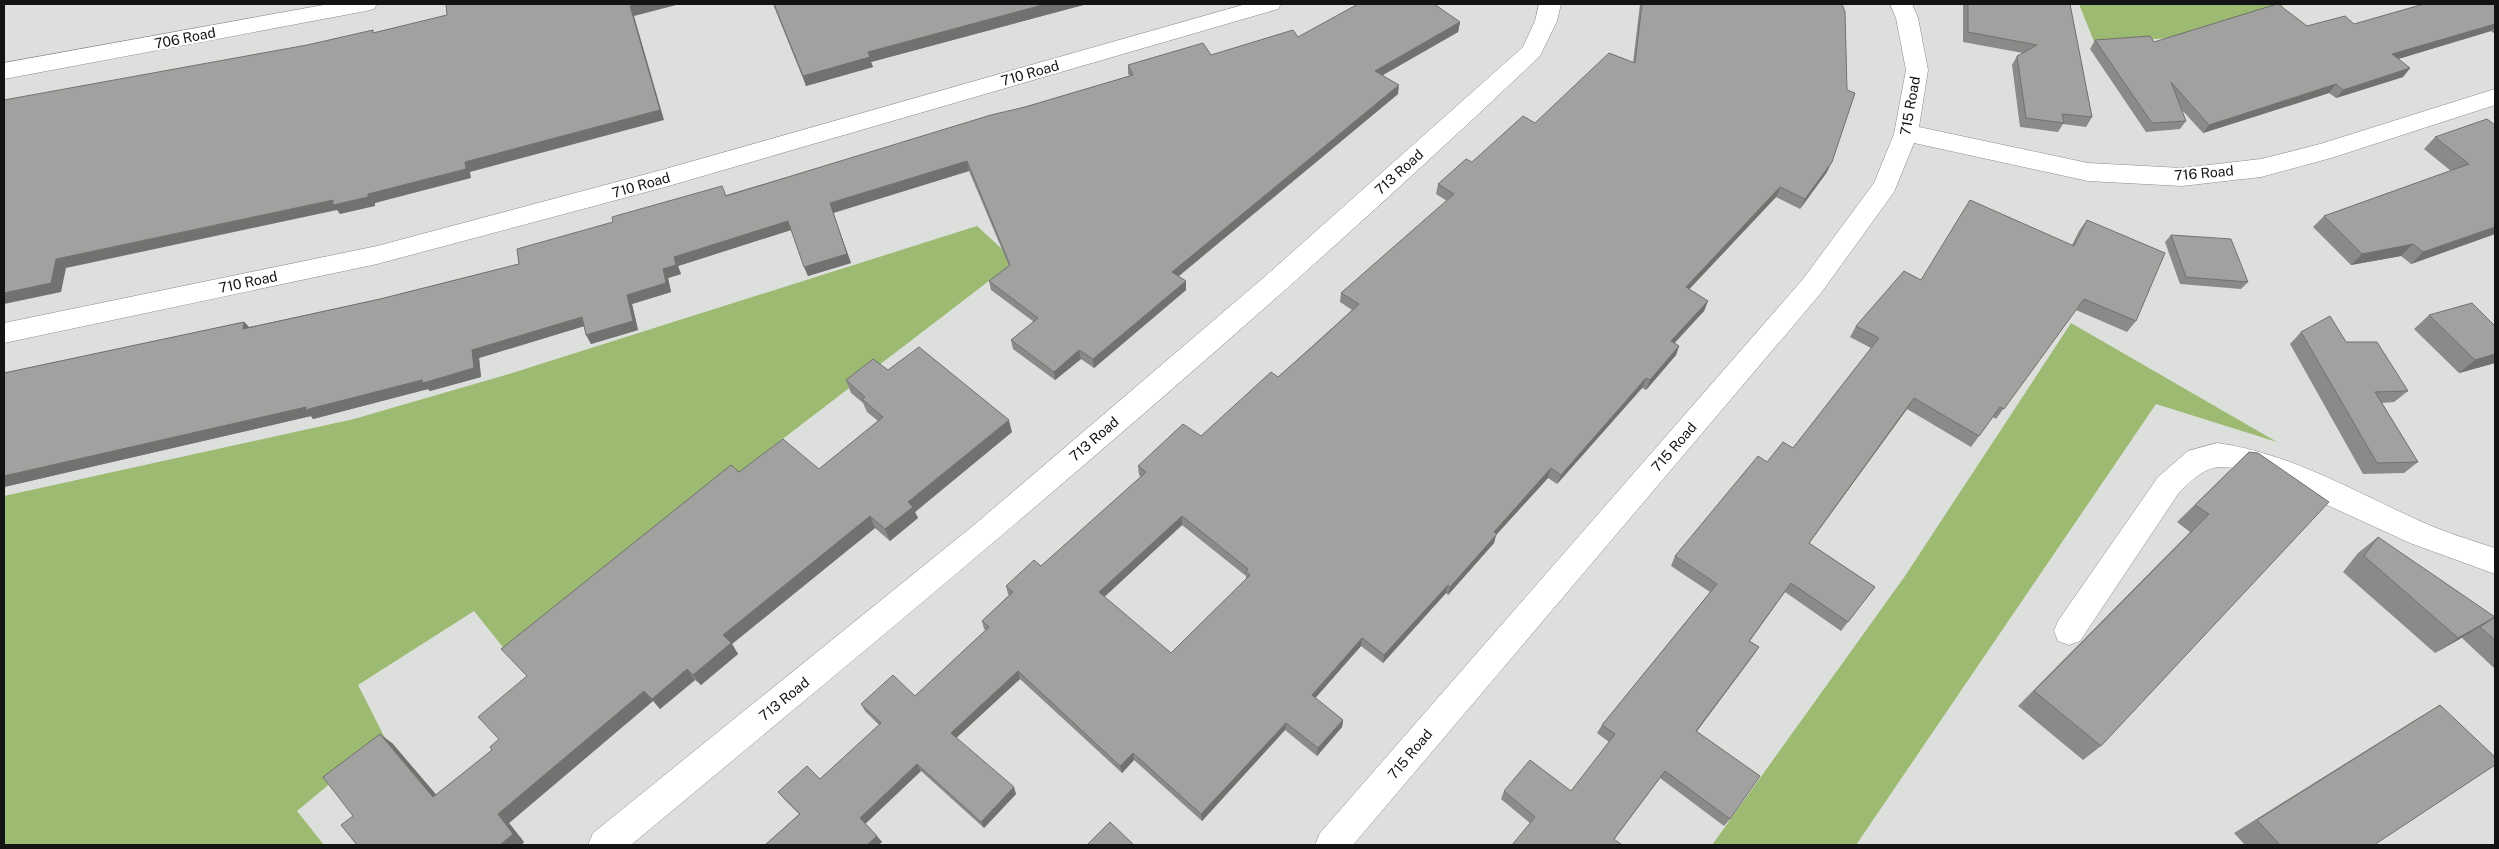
<svg xmlns="http://www.w3.org/2000/svg" width="2499" height="849" viewBox="0 0 2499 849" font-family="'Public Sans',sans-serif">
<style>
.green{fill:#9cba71}
.lines{fill:none;stroke-linecap:round;stroke-linejoin:round}
.minor-casing{stroke:#8a8c89;stroke-width:1}
.minor{fill:#fff;fill-rule:evenodd}
.wall{fill:#8a8b89;fill-rule:evenodd}
.shaded-wall{fill:#71716f}
.building{fill:#a1a29f;stroke:#71716f;fill-rule:evenodd}
.labels{text-anchor:middle;stroke-width:4.5;stroke-linejoin:round;paint-order:stroke}
.street-label{font-size:14px;fill:#121312;stroke:#fff}
</style>
<rect width="100%" height="100%" fill="#dddfdc"/>
<g class="green">
<path d="M 2079,4 L 2287,4 L 2230,24 L 2180,37 L 2095,44 Z"/>
<path d="M 977,226 L 1015,261 L 506,651 L 474,611 L 358,685 L 385,738 L 297,811 L 324,845 L 4,845 L 4,496 L 354,419 L 509,374 Z"/>
<path d="M 2071,323 L 2277,442 L 2156,404 L 1856,845 L 1712,845 L 1905,576 Z"/>
</g>
<g class="lines">
<defs>
<g id="minor">
<path d="M 329,4 L 377,4 L 374,9 L 366,11 L 4,79 L 4,63 Z"/>
<path d="M 1246,4 L 1281,4 L 1278,9 L 665,187 L 377,264 L 4,343 L 4,323 L 377,246 L 665,169 Z"/>
<path d="M 1539,4 L 1561,4 L 1557,21 L 1540,56 C 1249,333 939,589 631,845 L 588,845 L 593,833 L 974,525 L 1262,279 L 1523,47 L 1535,21 Z"/>
<path d="M 1890,4 L 1912,4 L 1918,18 L 1928,70 L 1919,127 L 2088,163 L 2182,168 L 2261,159 L 2320,144 L 2495,89 L 2495,105 L 2331,158 L 2261,177 L 2182,186 L 2088,181 L 1914,143 L 1894,192 L 1821,293 L 1353,845 L 1315,845 L 1320,833 L 1803,279 L 1874,183 L 1894,134 L 1906,70 L 1896,18 Z"/>
<path d="M 2217,443 C 2290,453 2353,491 2420,521 C 2444,532 2470,540 2495,548 L 2495,574 L 2410,543 L 2266,477 C 2223,464 2211,458 2178,494 L 2080,641 L 2069,645 L 2058,641 L 2054,631 L 2058,621 L 2158,477 L 2188,451 Z"/>
</g>
</defs>
<use href="#minor" class="minor-casing"/>
<use href="#minor" class="minor"/>
</g>
<g class="wall">
<path d="M 773,4 L 1087,4 L 871,62 L 873,67 L 806,86 Z"/>
<path d="M 1640,4 L 1842,4 L 1827,172 L 1800,209 L 1776,197 L 1689,289 L 1708,301 L 1704,311 L 1675,343 L 1679,346 L 1676,355 L 1646,390 L 1642,388 L 1557,484 L 1548,478 L 1496,535 L 1494,543 L 1448,595 L 1446,593 L 1383,663 L 1361,646 L 1315,698 L 1343,720 L 1342,727 L 1317,756 L 1285,730 L 1202,821 L 1134,760 L 1122,773 L 1020,679 L 956,738 L 1016,794 L 984,828 L 921,771 L 865,824 L 882,842 L 878,845 L 765,845 L 799,814 L 784,799 L 778,792 L 820,779 L 879,725 L 865,711 L 861,704 L 915,696 L 986,630 L 984,629 L 982,621 L 1009,595 L 1008,594 L 1006,586 L 1041,566 L 1141,477 L 1139,475 L 1138,466 L 1201,436 L 1278,377 L 1352,310 L 1340,302 L 1341,293 L 1447,201 L 1436,194 L 1438,184 L 1472,162 L 1633,63 ZM 1182,525 L 1246,576 L 1246,579 L 1171,653 L 1104,597 Z"/>
<path d="M 1963,4 L 2070,4 L 2092,117 L 2086,127 L 2063,124 L 2058,132 L 2020,127 L 2012,65 L 2017,56 L 2023,53 L 1963,42 Z"/>
<path d="M 2495,4 L 2495,34 L 2491,31 L 2398,59 L 2410,68 L 2403,77 L 2336,98 L 2329,93 L 2203,133 L 2181,109 L 2186,121 L 2180,129 L 2146,132 L 2090,49 L 2095,40 L 2154,42 L 2307,26 L 2354,24 Z"/>
<path d="M 1460,22 L 1458,32 L 1383,75 L 1398,94 L 1178,276 L 1186,281 L 1186,290 L 1094,368 L 1081,359 L 1055,380 L 1013,349 L 1011,340 L 1034,322 L 991,290 L 989,281 L 1009,266 L 969,171 L 833,213 L 851,263 L 808,276 L 791,230 L 678,266 L 681,274 L 668,278 L 671,292 L 632,304 L 638,330 L 591,344 L 584,326 L 479,358 L 481,377 L 430,391 L 428,389 L 313,419 L 311,416 L 4,487 L 4,373 L 244,322 L 249,327 L 380,299 L 519,264 L 726,195 L 1130,76 L 1128,74 L 1128,65 L 1211,55 L 1298,37 Z"/>
<path d="M 2495,125 L 2495,234 L 2411,264 L 2401,256 L 2351,265 L 2313,227 L 2324,216 L 2451,171 L 2424,149 L 2435,137 Z"/>
<path d="M 2087,220 L 2136,321 L 2127,332 L 2076,310 L 1996,419 L 1993,417 L 1971,447 L 1907,409 L 1809,543 L 1875,587 L 1841,631 L 1785,592 L 1750,641 L 1759,647 L 1697,731 L 1730,819 L 1724,826 L 1660,778 L 1614,839 L 1530,823 L 1501,799 L 1504,791 L 1571,791 L 1609,742 L 1597,733 L 1602,725 L 1710,592 L 1671,566 L 1675,556 L 1767,462 L 1793,448 L 1871,348 L 1850,337 L 1856,326 L 1921,280 L 2072,245 L 2079,231 Z"/>
<path d="M 2171,235 L 2248,282 L 2241,289 L 2180,284 L 2165,242 Z"/>
<path d="M 2429,315 L 2495,326 L 2495,363 L 2459,373 L 2414,329 Z"/>
<path d="M 2301,332 L 2346,342 L 2408,391 L 2394,402 L 2382,403 L 2418,462 L 2404,473 L 2363,474 L 2290,344 Z"/>
<path d="M 888,370 L 1012,432 L 915,512 L 918,518 L 890,541 L 875,528 L 732,644 L 738,654 L 701,685 L 695,680 L 660,709 L 653,701 L 509,823 L 524,842 L 521,845 L 357,845 L 353,816 L 392,743 L 436,795 L 492,750 L 499,739 L 527,676 L 739,472 L 819,469 L 878,421 L 867,412 L 863,403 L 851,393 L 846,380 Z"/>
<path d="M 2249,452 L 2101,746 L 2083,760 L 2018,706 L 2190,532 L 2177,522 Z"/>
<path d="M 2378,537 L 2472,632 L 2435,653 L 2343,572 L 2358,553 Z"/>
<path d="M 2495,617 L 2495,669 L 2462,638 Z"/>
<path d="M 2440,705 L 2374,845 L 2245,845 L 2234,833 L 2415,720 Z"/>
</g>
<g class="shaded-wall">
<path d="M 639,4 L 680,4 L 634,16 L 664,120 L 470,172 L 471,178 L 375,203 L 375,206 L 340,214 L 337,210 L 66,268 L 61,292 L 4,304 L 4,293 L 56,259 L 333,200 L 368,194 L 465,162 L 630,6 Z"/>
<path d="M 1046,4 L 1087,4 L 871,62 L 873,67 L 806,86 L 803,76 L 868,52 Z"/>
<path d="M 1460,22 L 1458,32 L 1374,80 L 1375,71 Z"/>
<path d="M 2495,24 L 2495,27 L 2491,31 L 2385,63 L 2392,54 Z"/>
<path d="M 2410,68 L 2403,77 L 2336,98 L 2343,90 Z"/>
<path d="M 2336,84 L 2329,93 L 2203,133 L 2209,125 Z"/>
<path d="M 1399,85 L 1398,94 L 1173,281 L 1172,272 Z"/>
<path d="M 967,161 L 969,171 L 833,213 L 851,263 L 808,276 L 804,267 L 830,203 Z"/>
<path d="M 1832,162 L 1827,172 L 1800,209 L 1805,199 Z"/>
<path d="M 1780,187 L 1776,197 L 1682,297 L 1686,287 Z"/>
<path d="M 788,221 L 791,230 L 678,266 L 681,274 L 668,278 L 671,292 L 632,304 L 638,330 L 591,344 L 586,335 L 627,295 L 663,269 L 674,257 Z"/>
<path d="M 2495,227 L 2495,234 L 2411,264 L 2423,252 Z"/>
<path d="M 2413,244 L 2401,256 L 2351,265 L 2362,254 Z"/>
<path d="M 1186,281 L 1186,290 L 1094,368 L 1093,359 Z"/>
<path d="M 1708,301 L 1704,311 L 1667,350 L 1671,341 Z"/>
<path d="M 582,317 L 588,325 L 479,358 L 481,377 L 430,391 L 428,389 L 313,419 L 311,416 L 4,487 L 4,476 Z"/>
<path d="M 244,322 L 252,330 L 243,329 Z"/>
<path d="M 1679,346 L 1676,355 L 1646,390 L 1650,380 Z"/>
<path d="M 1079,350 L 1081,359 L 1055,380 L 1054,372 Z"/>
<path d="M 2495,354 L 2495,363 L 2459,373 L 2475,360 Z"/>
<path d="M 1646,378 L 1642,388 L 1557,484 L 1561,475 Z"/>
<path d="M 1914,398 L 1907,409 L 1803,552 L 1809,543 Z"/>
<path d="M 1009,420 L 1012,432 L 915,512 L 918,518 L 890,541 L 885,529 L 908,502 Z"/>
<path d="M 1551,468 L 1548,478 L 1496,535 L 1494,543 L 1448,595 L 1450,587 L 1494,532 Z"/>
<path d="M 870,516 L 875,528 L 732,644 L 738,654 L 701,685 L 693,675 L 723,635 Z"/>
<path d="M 1182,516 L 1182,525 L 1100,601 L 1099,592 Z"/>
<path d="M 1448,585 L 1446,593 L 1383,663 L 1384,655 Z"/>
<path d="M 2495,617 L 2472,632 L 2435,653 L 2458,638 Z"/>
<path d="M 1362,638 L 1361,646 L 1311,703 L 1312,695 Z"/>
<path d="M 1759,647 L 1753,656 L 1691,739 L 1696,731 Z"/>
<path d="M 687,669 L 695,680 L 660,709 L 652,699 Z"/>
<path d="M 1018,671 L 1020,679 L 954,740 L 951,733 Z"/>
<path d="M 644,691 L 653,701 L 509,823 L 524,842 L 521,845 L 500,845 L 498,814 Z"/>
<path d="M 1343,720 L 1342,727 L 1317,756 L 1318,748 Z"/>
<path d="M 1286,723 L 1285,730 L 1202,821 L 1201,814 Z"/>
<path d="M 380,734 L 392,743 L 446,806 L 433,797 Z"/>
<path d="M 1133,753 L 1134,760 L 1122,773 L 1120,766 Z"/>
<path d="M 917,764 L 921,771 L 864,825 L 860,818 Z"/>
<path d="M 1665,771 L 1660,778 L 1610,845 L 1614,839 Z"/>
<path d="M 1014,787 L 1016,794 L 984,828 L 981,822 Z"/>
<path d="M 877,836 L 882,842 L 878,845 L 867,845 Z"/>
</g>
<g class="building">
<path d="M 446,4 L 639,4 L 630,6 L 660,110 L 465,162 L 466,169 L 368,194 L 368,197 L 333,205 L 333,200 L 56,259 L 51,283 L 4,293 L 4,100 L 307,45 L 373,30 L 373,33 L 447,15 Z"/>
<path d="M 774,4 L 1046,4 L 868,52 L 870,57 L 803,76 Z"/>
<path d="M 1358,4 L 1434,4 L 1460,22 L 1375,71 L 1399,85 L 1172,272 L 1186,281 L 1093,359 L 1079,350 L 1054,372 L 1011,340 L 1038,318 L 989,281 L 1010,265 L 967,161 L 830,203 L 847,254 L 804,267 L 788,221 L 674,257 L 676,265 L 663,269 L 666,283 L 627,295 L 633,321 L 586,335 L 582,317 L 472,350 L 474,368 L 423,383 L 422,380 L 305,410 L 306,407 L 4,476 L 4,373 L 244,322 L 243,329 L 380,299 L 519,264 L 517,249 L 613,222 L 612,217 L 722,186 L 726,196 L 991,115 L 1025,107 L 1133,75 L 1128,65 L 1203,43 L 1211,55 L 1293,30 L 1298,37 Z"/>
<path d="M 1642,4 L 1842,4 L 1845,12 L 1847,90 L 1855,93 L 1832,162 L 1805,199 L 1780,187 L 1686,287 L 1708,301 L 1671,341 L 1679,346 L 1650,380 L 1646,378 L 1561,475 L 1551,468 L 1494,532 L 1497,534 L 1450,587 L 1448,585 L 1384,655 L 1362,638 L 1312,695 L 1343,720 L 1318,748 L 1286,723 L 1201,814 L 1133,753 L 1120,766 L 1018,671 L 951,733 L 1014,787 L 981,822 L 917,764 L 860,818 L 877,836 L 867,845 L 765,845 L 800,814 L 778,792 L 807,766 L 820,779 L 881,723 L 861,704 L 893,675 L 915,696 L 989,627 L 982,621 L 1013,592 L 1006,586 L 1034,560 L 1041,566 L 1146,472 L 1138,466 L 1183,424 L 1201,436 L 1271,372 L 1278,377 L 1321,339 L 1359,304 L 1341,293 L 1454,194 L 1438,184 L 1466,159 L 1472,162 L 1523,116 L 1535,123 L 1609,53 L 1635,63 ZM 1182,516 L 1248,569 L 1246,572 L 1250,575 L 1171,653 L 1099,592 Z"/>
<path d="M 1968,4 L 2070,4 L 2092,117 L 2062,114 L 2064,123 L 2026,118 L 2017,56 L 2037,45 L 1968,32 Z"/>
<path d="M 2277,4 L 2278,4 L 2307,26 L 2345,16 L 2354,24 L 2424,4 L 2495,4 L 2495,24 L 2392,54 L 2410,68 L 2343,90 L 2336,84 L 2209,125 L 2171,82 L 2186,121 L 2152,123 L 2095,40 L 2150,36 L 2154,42 Z"/>
<path d="M 2487,119 L 2495,125 L 2495,227 L 2423,252 L 2413,244 L 2362,254 L 2324,216 L 2469,164 L 2435,137 Z"/>
<path d="M 1970,200 L 2074,246 L 2087,220 L 2165,253 L 2136,321 L 2084,299 L 2004,409 L 2000,407 L 1979,436 L 1914,398 L 1809,543 L 1875,587 L 1848,622 L 1791,583 L 1749,641 L 1759,647 L 1696,731 L 1760,776 L 1730,819 L 1665,771 L 1614,839 L 1622,845 L 1512,845 L 1535,817 L 1504,791 L 1530,760 L 1571,791 L 1615,734 L 1602,725 L 1717,584 L 1675,556 L 1758,456 L 1767,462 L 1783,442 L 1793,448 L 1879,338 L 1856,326 L 1904,271 L 1921,280 Z"/>
<path d="M 2171,235 L 2231,239 L 2248,282 L 2186,277 Z"/>
<path d="M 2472,303 L 2495,326 L 2495,354 L 2475,360 L 2429,315 Z"/>
<path d="M 2330,316 L 2346,342 L 2377,342 L 2408,391 L 2375,392 L 2418,462 L 2377,463 L 2301,332 Z"/>
<path d="M 919,347 L 1009,420 L 908,502 L 913,507 L 885,529 L 870,516 L 723,635 L 731,643 L 693,675 L 687,669 L 652,699 L 644,691 L 498,814 L 513,834 L 500,845 L 357,845 L 341,825 L 353,816 L 323,777 L 380,734 L 433,797 L 492,750 L 490,747 L 499,739 L 478,717 L 527,676 L 501,649 L 731,465 L 739,472 L 783,439 L 819,469 L 883,417 L 862,399 L 865,397 L 846,380 L 873,359 L 888,370 Z"/>
<path d="M 2249,452 L 2258,453 L 2329,502 L 2101,746 L 2034,691 L 2209,514 L 2195,505 Z"/>
<path d="M 2378,537 L 2495,617 L 2458,638 L 2364,556 Z"/>
<path d="M 2495,617 L 2495,640 L 2480,627 Z"/>
<path d="M 2440,705 L 2495,757 L 2495,765 L 2374,845 L 2280,845 L 2257,820 Z"/>
<path d="M 1110,822 L 1134,845 L 1087,845 Z"/>
</g>
<g class="labels">
<g class="street-label">
<text transform="translate(185 38) rotate(-11)" y="5">706 Road</text>
<text transform="translate(1030 73) rotate(-16)" y="5">710 Road</text>
<text transform="translate(1910 106) rotate(-80)" y="5">715 Road</text>
<text transform="translate(1399 172) rotate(-42)" y="5">713 Road</text>
<text transform="translate(2204 173) rotate(-5)" y="5">716 Road</text>
<text transform="translate(641 185) rotate(-16)" y="5">710 Road</text>
<text transform="translate(248 282) rotate(-12)" y="5">710 Road</text>
<text transform="translate(1094 439) rotate(-41)" y="5">713 Road</text>
<text transform="translate(1674 447) rotate(-49)" y="5">715 Road</text>
<text transform="translate(784 699) rotate(-39)" y="5">713 Road</text>
<text transform="translate(1410 754) rotate(-50)" y="5">715 Road</text>
</g>
</g>
<rect width="2499" height="849" fill="none" stroke="#121312" stroke-width="10"/>
</svg>
